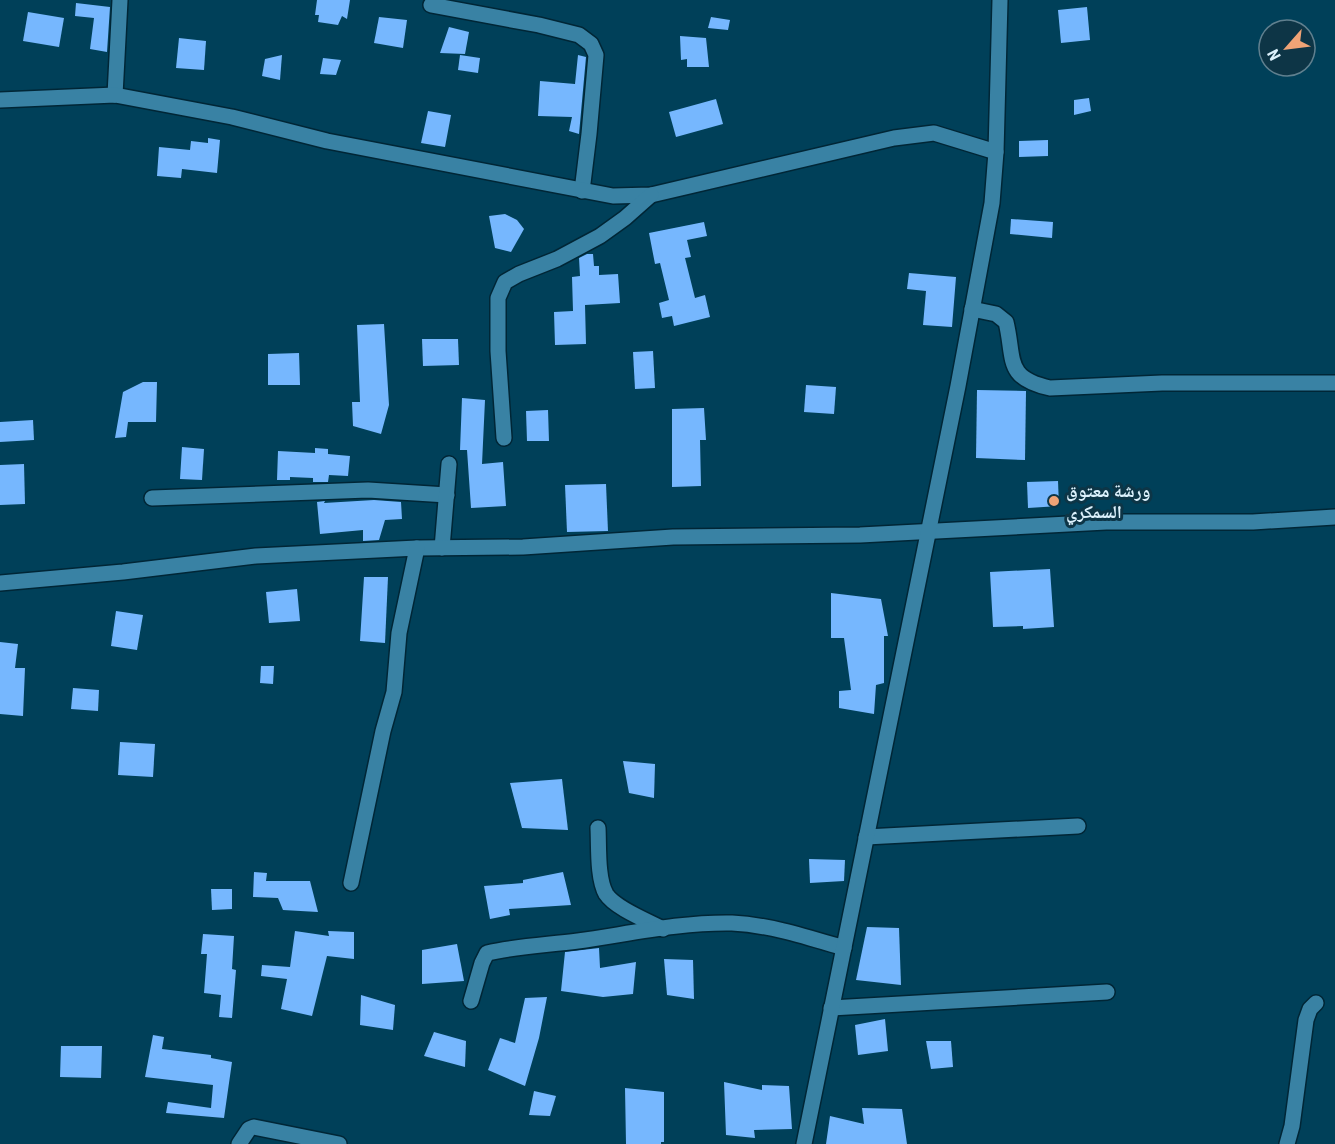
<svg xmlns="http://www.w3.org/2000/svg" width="1335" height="1144" viewBox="0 0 1335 1144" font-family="'Roboto Condensed','Noto Naskh Arabic',sans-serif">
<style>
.building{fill:#76b7fe}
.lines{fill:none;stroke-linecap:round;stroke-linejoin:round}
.minor-casing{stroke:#002636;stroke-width:18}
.minor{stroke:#3982a4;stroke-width:15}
.poi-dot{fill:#efa376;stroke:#0d3546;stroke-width:2}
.labels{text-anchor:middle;stroke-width:6;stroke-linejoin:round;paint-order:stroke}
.poi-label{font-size:18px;font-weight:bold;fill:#dcf1fc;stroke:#0d3546;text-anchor:start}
</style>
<rect width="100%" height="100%" fill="#004059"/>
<g class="building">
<path d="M 317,0 L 350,0 L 347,19 L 342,16 L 338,25 L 318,22 L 319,15 L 315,15 Z"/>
<path d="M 76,3 L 110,7 L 107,52 L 90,49 L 94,18 L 75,16 Z"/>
<path d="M 1087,7 L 1090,40 L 1061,43 L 1058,10 Z"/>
<path d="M 28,12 L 64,18 L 59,47 L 23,41 Z"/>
<path d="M 379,17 L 407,20 L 403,48 L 374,43 Z"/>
<path d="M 711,17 L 730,20 L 728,30 L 708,28 Z"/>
<path d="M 449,27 L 469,32 L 465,54 L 440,53 Z"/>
<path d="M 680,36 L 706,38 L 709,67 L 687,67 L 687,59 L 681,60 Z"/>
<path d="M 179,38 L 206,41 L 204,70 L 176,68 Z"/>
<path d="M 282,55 L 280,80 L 262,76 L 265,59 Z"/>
<path d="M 460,55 L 480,58 L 478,73 L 458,70 Z"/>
<path d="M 578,55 L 586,57 L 579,134 L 569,131 L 572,117 L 538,116 L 540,81 L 575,84 Z"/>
<path d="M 323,58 L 341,60 L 336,75 L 320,74 Z"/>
<path d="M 1089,98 L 1091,111 L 1074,115 L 1074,100 Z"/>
<path d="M 716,99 L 723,124 L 676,137 L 669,112 Z"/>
<path d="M 428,111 L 451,115 L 445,147 L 421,143 Z"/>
<path d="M 208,138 L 220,140 L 217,173 L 182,169 L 181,178 L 157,176 L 159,147 L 190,150 L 191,141 L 208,143 Z"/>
<path d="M 1048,140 L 1048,156 L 1019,157 L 1019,141 Z"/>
<path d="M 505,214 L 517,220 L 524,229 L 511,252 L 495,248 L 489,216 Z"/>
<path d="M 1011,219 L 1053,222 L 1052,238 L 1010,234 Z"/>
<path d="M 704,222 L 707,236 L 687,240 L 691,257 L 685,258 L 695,298 L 705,295 L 710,317 L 674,326 L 672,316 L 662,318 L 659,303 L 669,300 L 660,263 L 655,264 L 649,233 Z"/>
<path d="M 587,254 L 593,254 L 594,266 L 599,266 L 599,275 L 618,274 L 620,303 L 585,305 L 586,344 L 555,345 L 554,312 L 573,311 L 572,277 L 580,276 L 579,258 Z"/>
<path d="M 909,273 L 956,277 L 952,327 L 923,325 L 926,291 L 907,289 Z"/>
<path d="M 384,324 L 389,405 L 381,434 L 353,426 L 352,402 L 360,402 L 357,325 Z"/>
<path d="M 422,339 L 458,339 L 459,365 L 423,366 Z"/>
<path d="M 653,351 L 655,388 L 635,389 L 633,352 Z"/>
<path d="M 299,353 L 300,385 L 268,385 L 268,354 Z"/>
<path d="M 143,382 L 157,382 L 156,422 L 128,422 L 126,437 L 115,438 L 123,392 Z"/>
<path d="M 806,385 L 836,387 L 834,414 L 804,412 Z"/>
<path d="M 977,390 L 1026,391 L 1025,460 L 976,458 Z"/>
<path d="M 462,398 L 485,400 L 482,464 L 503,462 L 506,506 L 471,508 L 467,450 L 460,450 Z"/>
<path d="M 704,408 L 706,440 L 700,440 L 701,486 L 672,487 L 672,409 Z"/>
<path d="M 548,410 L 549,441 L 527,441 L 526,411 Z"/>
<path d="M 33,420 L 34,440 L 0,442 L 0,422 Z"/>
<path d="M 182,447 L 204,449 L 202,480 L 180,479 Z"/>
<path d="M 315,448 L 328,449 L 328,454 L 350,456 L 348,476 L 329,475 L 328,482 L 313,482 L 313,478 L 290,477 L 290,480 L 277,480 L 278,451 L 315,453 Z"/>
<path d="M 24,464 L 25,504 L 0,505 L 0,465 Z"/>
<path d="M 1058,481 L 1059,506 L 1028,508 L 1027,482 Z"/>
<path d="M 606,484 L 608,531 L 567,532 L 565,485 Z"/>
<path d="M 374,500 L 401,502 L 402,519 L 385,520 L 379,540 L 363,541 L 363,530 L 320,534 L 317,502 L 325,501 L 324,503 Z"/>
<path d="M 1050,569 L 1054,627 L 1023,629 L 1023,626 L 993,627 L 990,572 Z"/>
<path d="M 364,577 L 388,577 L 385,643 L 360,641 Z"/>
<path d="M 297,589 L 300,621 L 269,623 L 266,592 Z"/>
<path d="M 831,593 L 881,599 L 888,636 L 884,636 L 884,683 L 876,685 L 874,714 L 839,708 L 839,691 L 851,690 L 844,638 L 831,638 Z"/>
<path d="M 116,611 L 143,615 L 137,650 L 111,646 Z"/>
<path d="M 0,642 L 18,644 L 15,668 L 25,668 L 23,716 L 0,714 Z"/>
<path d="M 261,666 L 274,666 L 273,684 L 260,683 Z"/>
<path d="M 73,688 L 99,690 L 98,711 L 71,709 Z"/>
<path d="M 120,742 L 155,744 L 153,777 L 118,775 Z"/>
<path d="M 623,761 L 655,764 L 654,798 L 629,793 Z"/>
<path d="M 562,779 L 568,830 L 522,828 L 510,783 Z"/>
<path d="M 809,859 L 845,860 L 844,881 L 810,883 Z"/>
<path d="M 254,872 L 267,873 L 266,881 L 310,881 L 318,912 L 283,910 L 278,898 L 253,897 Z"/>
<path d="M 563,872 L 571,905 L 509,909 L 510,915 L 490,919 L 484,886 L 523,883 L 523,880 Z"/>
<path d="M 211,889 L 232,889 L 232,909 L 212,910 Z"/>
<path d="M 867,927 L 899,928 L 901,985 L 856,980 Z"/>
<path d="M 295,931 L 329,936 L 328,931 L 354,932 L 354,959 L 327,956 L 312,1016 L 281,1009 L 287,979 L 261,976 L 262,965 L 290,967 Z"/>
<path d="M 203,934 L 234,936 L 232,969 L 236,970 L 232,1018 L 219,1017 L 221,995 L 204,993 L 207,954 L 201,954 Z"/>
<path d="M 457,944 L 464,981 L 422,984 L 422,950 Z"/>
<path d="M 599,948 L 600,968 L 636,962 L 633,994 L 603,997 L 561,991 L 565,952 Z"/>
<path d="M 664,959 L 693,960 L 694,999 L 667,995 Z"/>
<path d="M 361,995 L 395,1005 L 393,1030 L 360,1025 Z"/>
<path d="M 547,997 L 539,1038 L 525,1086 L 488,1070 L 500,1038 L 515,1043 L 525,998 Z"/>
<path d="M 885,1019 L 888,1051 L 858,1055 L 855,1025 Z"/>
<path d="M 434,1032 L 466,1041 L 465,1067 L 424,1056 Z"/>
<path d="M 153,1035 L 164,1037 L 162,1049 L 211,1055 L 211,1058 L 232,1062 L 224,1118 L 166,1113 L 168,1102 L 211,1108 L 213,1085 L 145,1077 Z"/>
<path d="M 926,1041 L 951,1041 L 953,1067 L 931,1069 Z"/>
<path d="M 61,1046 L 102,1046 L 101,1078 L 60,1077 Z"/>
<path d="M 724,1082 L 762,1090 L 762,1085 L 789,1086 L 792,1129 L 754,1130 L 755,1138 L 726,1135 Z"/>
<path d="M 625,1088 L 664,1092 L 664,1142 L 661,1142 L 661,1144 L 626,1144 Z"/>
<path d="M 534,1091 L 556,1096 L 550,1116 L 529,1115 Z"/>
<path d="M 862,1108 L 902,1109 L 907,1144 L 826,1144 L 830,1116 L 864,1124 Z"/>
</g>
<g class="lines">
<defs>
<g id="minor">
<path d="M 431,5 L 539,25 L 579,35 L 591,44 L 596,55 L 589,134 L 582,191"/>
<path d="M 115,95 L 120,0"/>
<path d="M 0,100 L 115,95 L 232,117 L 327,141 L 613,196 L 651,195 L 894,138 L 934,133 L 996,152"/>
<path d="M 972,309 L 996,314 L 1006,322 C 1015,359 1004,378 1050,388 L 1162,383 L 1335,383"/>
<path d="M 504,438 L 498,351 L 498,298 L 505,282 L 519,274 L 557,259 L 600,236 L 625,218 L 651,195"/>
<path d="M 152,498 L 368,490 L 447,495"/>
<path d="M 442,548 L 449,464"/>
<path d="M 0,583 L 123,572 L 256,556 L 417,548 L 523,547 L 673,537 L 860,535 L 1106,522 L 1253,522 L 1335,517"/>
<path d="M 598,828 C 599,846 597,878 606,894 C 615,908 648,921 663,929"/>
<path d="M 866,837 L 1078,826"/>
<path d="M 351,883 L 383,731 L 394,692 L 399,633 L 417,548"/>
<path d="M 471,1001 L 482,963 L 487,953 C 517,946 547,945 578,941 C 628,934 681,922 732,923 C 771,925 807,937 844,948"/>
<path d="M 831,1008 L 1107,992"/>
<path d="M 239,1144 L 249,1129 L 254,1127 L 339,1144"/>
<path d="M 804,1144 L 958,386 L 992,203 L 996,152 L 1000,0"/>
<path d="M 1287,1144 L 1292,1126 L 1306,1020 L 1310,1009 L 1316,1003"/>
</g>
</defs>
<use href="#minor" class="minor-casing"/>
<use href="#minor" class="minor"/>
</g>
<circle class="poi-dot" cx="1054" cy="501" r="6"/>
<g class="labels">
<g class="poi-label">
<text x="1066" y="497">ورشة معتوق<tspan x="1066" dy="21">السمكري</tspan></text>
</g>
</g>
<g transform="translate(1287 48) rotate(242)"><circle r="28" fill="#0d3546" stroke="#60808f" stroke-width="1.5"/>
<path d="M0-4.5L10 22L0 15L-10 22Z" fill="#efa376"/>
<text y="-9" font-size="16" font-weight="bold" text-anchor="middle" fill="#dcf1fc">N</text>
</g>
</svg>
